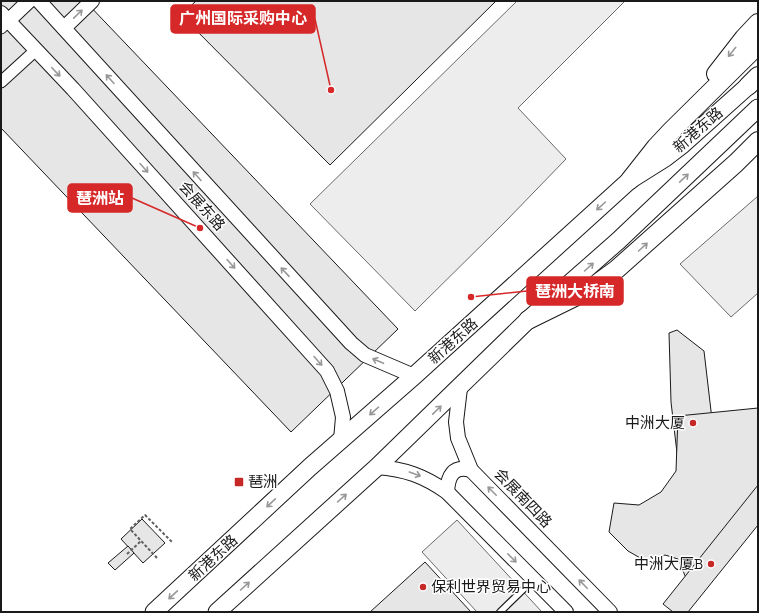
<svg xmlns="http://www.w3.org/2000/svg" width="759" height="613" viewBox="0 0 759 613" font-family="'Zilla Slab','Noto Sans SC',serif">
<style>
.built{fill:#ededed;stroke:#6a6a6a}
.building{fill:#e6e6e6;stroke:#1a1a1a}
.lines{fill:none;stroke-linecap:round;stroke-linejoin:round}
.service-casing{stroke:#1a1a1a;stroke-width:8}
.minor-casing{stroke:#1a1a1a;stroke-width:13}
.tertiary-casing{stroke:#1a1a1a;stroke-width:16}
.primary-casing{stroke:#1a1a1a;stroke-width:19}
.trunk-casing{stroke:#1a1a1a;stroke-width:20}
.path{stroke:#5f5f5f;stroke-width:2;stroke-dasharray:3 2;stroke-linecap:butt}
.service{stroke:#fff;stroke-width:5.5}
.minor{stroke:#fff;stroke-width:11}
.tertiary{stroke:#fff;stroke-width:14}
.primary{stroke:#fff;stroke-width:17}
.trunk{stroke:#fff;stroke-width:18}
.oneway{stroke:#989898}
.poi-dot{fill:#c62828;stroke:#fff;stroke-width:1.5}
.labels{text-anchor:middle;stroke-width:3;stroke-linejoin:round;paint-order:stroke}
.street-label{font-size:15px;fill:#1a1a1a;stroke:#fff}
.poi-label{font-size:15px;fill:#1a1a1a;stroke:#fff;text-anchor:end}
.leader{fill:none;stroke:#d62828;stroke-width:1.5}
.callout-dot{fill:#d62828;stroke:#fff;stroke-width:1.5}
.callout{fill:#d62828;stroke:#d62828;stroke-width:1.5}
.callout-label{font-size:16px;text-anchor:middle;font-weight:bold;fill:#fff}
</style>
<rect width="100%" height="100%" fill="#fff"/>
<g class="built">
<path d="M 517,1 L 625,1 L 518,108 L 566,159 L 505,222 L 415,311 L 310,204 Z"/>
<path d="M 758,196 L 758,293 L 731,317 L 680,264 Z"/>
<path d="M 457,520 L 542,612 L 477,612 L 422,552 Z"/>
</g>
<g class="building">
<path d="M 1,1 L 85,1 L 398,329 L 291,432 L 1,128 Z"/>
<path d="M 196,1 L 496,1 L 330,165 L 181,15 Z"/>
<path d="M 677,330 L 704,351 L 715,445 L 681,487 L 671,402 L 669,333 Z"/>
<path d="M 758,408 L 758,520 L 694,597 L 678,559 L 665,555 L 649,563 L 628,551 L 609,532 L 614,503 L 639,505 L 661,492 L 676,471 L 678,416 Z"/>
<path d="M 758,485 L 758,525 L 688,612 L 673,612 L 663,604 Z"/>
<path d="M 142,519 L 165,543 L 143,563 L 121,539 Z"/>
<path d="M 128,546 L 134,553 L 115,570 L 108,563 Z"/>
<path d="M 425,562 L 471,612 L 370,612 Z"/>
</g>
<g class="lines">
<defs>
<path id="service" d="M 500,612 L 533,580"/>
<g id="minor">
<path d="M 1,28 L 8,21"/>
<path d="M 1,82 L 36,50"/>
</g>
<g id="tertiary">
<path d="M 39,1 L 351,343 L 365,355 L 414,376"/>
<path d="M 1,13 L 73,89 L 327,371 L 337,391 L 343,417 L 341,440"/>
<path d="M 8,21 L 29,1"/>
<path d="M 64,28 L 92,1"/>
<path d="M 460,388 L 456,422 L 458,438 L 471,470 L 610,612"/>
<path d="M 377,467 C 405,469 424,476 447,492 L 566,612"/>
<path d="M 447,492 C 448,476 453,465 471,470"/>
</g>
<g id="primary">
<path d="M 154,612 L 310,467 L 414,376 L 630,180 L 665,158 L 682,145 L 758,77"/>
<path d="M 217,612 L 377,467 L 528,320 L 618,241 L 758,108"/>
</g>
<g id="trunk">
<path d="M 716,74 L 744,38 L 758,23"/>
<path d="M 748,86 L 758,76"/>
<path d="M 630,180 L 656,147 L 671,131 L 758,45"/>
<path d="M 528,320 L 587,291 L 617,269 L 736,163 L 758,141"/>
</g>
</defs>
<use href="#service" class="service-casing"/>
<use href="#minor" class="minor-casing"/>
<use href="#tertiary" class="tertiary-casing"/>
<use href="#primary" class="primary-casing"/>
<use href="#trunk" class="trunk-casing"/>
<g class="path">
<path d="M 127,554 L 141,541"/>
<path d="M 157,558 L 130,529 L 145,515 L 173,543"/>
</g>
<use href="#service" class="service"/>
<use href="#minor" class="minor"/>
<use href="#tertiary" class="tertiary"/>
<use href="#primary" class="primary"/>
<use href="#trunk" class="trunk"/>
</g>
<defs><path id="oneway-shaft" d="M-6 0H5M1.5-3L5.5 0L1.5 3" fill="none" stroke-width="1.6" stroke-linecap="round" stroke-linejoin="round"/></defs>
<g class="oneway">
<use href="#oneway-shaft" transform="translate(78 14) rotate(-44)"/>
<use href="#oneway-shaft" transform="translate(732 52) rotate(129)"/>
<use href="#oneway-shaft" transform="translate(56 72) rotate(46)"/>
<use href="#oneway-shaft" transform="translate(110 79) rotate(-132)"/>
<use href="#oneway-shaft" transform="translate(144 168) rotate(48)"/>
<use href="#oneway-shaft" transform="translate(197 176) rotate(-132)"/>
<use href="#oneway-shaft" transform="translate(684 178) rotate(-44)"/>
<use href="#oneway-shaft" transform="translate(601 206) rotate(138)"/>
<use href="#oneway-shaft" transform="translate(643 247) rotate(-42)"/>
<use href="#oneway-shaft" transform="translate(231 264) rotate(48)"/>
<use href="#oneway-shaft" transform="translate(589 267) rotate(-42)"/>
<use href="#oneway-shaft" transform="translate(285 272) rotate(-133)"/>
<use href="#oneway-shaft" transform="translate(318 361) rotate(48)"/>
<use href="#oneway-shaft" transform="translate(378 361) rotate(-157)"/>
<use href="#oneway-shaft" transform="translate(437 410) rotate(-44)"/>
<use href="#oneway-shaft" transform="translate(374 411) rotate(139)"/>
<use href="#oneway-shaft" transform="translate(415 474) rotate(20)"/>
<use href="#oneway-shaft" transform="translate(492 491) rotate(-135)"/>
<use href="#oneway-shaft" transform="translate(342 498) rotate(-42)"/>
<use href="#oneway-shaft" transform="translate(271 503) rotate(137)"/>
<use href="#oneway-shaft" transform="translate(512 558) rotate(45)"/>
<use href="#oneway-shaft" transform="translate(583 584) rotate(-134)"/>
<use href="#oneway-shaft" transform="translate(245 586) rotate(-42)"/>
<use href="#oneway-shaft" transform="translate(173 595) rotate(137)"/>
</g>
<g class="poi-dot">
<circle cx="693" cy="423" r="4"/>
<rect x="234" y="477" width="10" height="10" rx="2"/>
<circle cx="711" cy="564" r="4"/>
<circle cx="423" cy="587" r="4"/>
</g>
<g class="labels">
<g class="street-label">
<text transform="translate(698 130) rotate(-41)" y="5">新港东路</text>
<text transform="translate(202 206) rotate(48)" y="5">会展东路</text>
<text transform="translate(453 341) rotate(-42)" y="5">新港东路</text>
<text transform="translate(523 498) rotate(46)" y="5">会展南四路</text>
<text transform="translate(213 558) rotate(-43)" y="5">新港东路</text>
</g>
<g class="poi-label">
<text x="685" y="428">中洲大厦</text>
<text x="248" y="487" text-anchor="start">琶洲</text>
<text x="703" y="569">中洲大厦B</text>
<text x="431" y="592" text-anchor="start">保利世界贸易中心</text>
</g>
</g>
<path class="leader" d="M331 90L315 19M200 228L132 198M471 297L527 291"/>
<g class="callout-dot">
<circle cx="331" cy="90" r="4"/>
<circle cx="200" cy="228" r="4"/>
<circle cx="471" cy="297" r="4"/>
</g>
<g class="callout">
<rect x="171" y="5" width="144" height="28" rx="4"/>
<rect x="68" y="184" width="64" height="28" rx="4"/>
<rect x="527" y="277" width="96" height="28" rx="4"/>
</g>
<g class="callout-label">
<text x="243" y="24">广州国际采购中心</text>
<text x="100" y="204">琶洲站</text>
<text x="575" y="297">琶洲大桥南</text>
</g>
<rect width="759" height="613" fill="none" stroke="#1a1a1a" stroke-width="4"/>
</svg>
